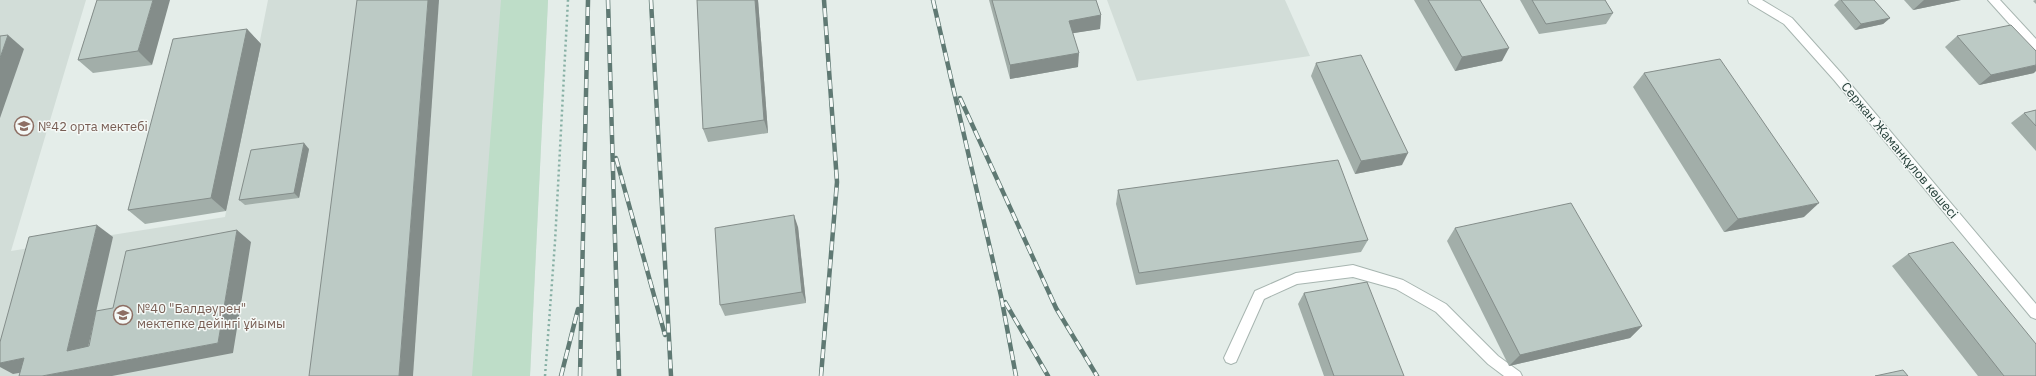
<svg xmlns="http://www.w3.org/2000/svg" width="2036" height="376" viewBox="0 0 2036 376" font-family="'IBM Plex Sans',sans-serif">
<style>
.built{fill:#d2ddd8}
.green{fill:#beddc8}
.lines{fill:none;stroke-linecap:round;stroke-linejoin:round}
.lane-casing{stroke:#a7b5b0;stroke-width:2}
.street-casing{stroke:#a7b5b0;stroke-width:2}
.path{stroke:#86afa4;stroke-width:2.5;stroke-dasharray:2 3;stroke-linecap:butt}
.lane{fill:#fff;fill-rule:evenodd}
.street{fill:#fff;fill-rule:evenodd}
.rail-casing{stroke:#5f7973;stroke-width:4.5}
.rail{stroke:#f5f9f7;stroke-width:3;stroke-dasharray:9;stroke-linecap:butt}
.wall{fill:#a2aea9}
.shaded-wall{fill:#848d8a}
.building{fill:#bccac5;stroke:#848d8a}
.labels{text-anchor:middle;stroke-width:3;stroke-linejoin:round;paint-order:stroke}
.education-label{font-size:13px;fill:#785e54;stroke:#f5f9f7;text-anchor:start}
.street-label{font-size:13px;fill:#243e38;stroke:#f5f9f7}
</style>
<rect width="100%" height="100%" fill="#e4ede9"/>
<g class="built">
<path d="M 0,0 L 86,0 L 11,251 L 225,217 L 268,0 L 548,0 L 530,376 L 0,376 Z"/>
<path d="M 1107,0 L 1285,0 L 1310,56 L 1137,81 Z"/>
</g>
<path class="green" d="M 501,0 L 548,0 L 530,376 L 472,376 Z"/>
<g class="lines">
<defs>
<path id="lane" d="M 1353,265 L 1403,280 L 1446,304 L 1498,356 L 1520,372 L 1522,376 L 1504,376 L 1488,364 L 1436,312 L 1396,289 L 1353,277 L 1297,284 L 1264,299 L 1236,362 L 1231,364 L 1226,362 L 1224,358 L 1255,291 L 1296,273 Z"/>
<g id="street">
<path d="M 1748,0 L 1762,0 L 1792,18 L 1842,74 L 2036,304 L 2036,319 L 2031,317 L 1834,80 L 1784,24 L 1749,3 Z"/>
<path d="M 1988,0 L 2000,0 L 2036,39 L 2036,50 L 2032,49 Z"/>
</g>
</defs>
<use href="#lane" class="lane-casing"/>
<use href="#street" class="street-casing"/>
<path class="path" d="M 545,376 L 555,242 L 568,0"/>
<use href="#lane" class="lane"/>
<use href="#street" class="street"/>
<defs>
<g id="rail">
<path d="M 608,0 L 619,376"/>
<path d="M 651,0 L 671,376"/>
<path d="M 933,0 L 1001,296 L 1016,376"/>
<path d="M 960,98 L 1056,308 L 1097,376"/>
<path d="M 616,158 L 665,335"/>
<path d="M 1005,302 L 1048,376"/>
<path d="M 561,376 L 578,309"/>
<path d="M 580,376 L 588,0"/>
<path d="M 821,376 L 837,182 L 824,0"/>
</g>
</defs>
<use href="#rail" class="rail-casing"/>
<use href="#rail" class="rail"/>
</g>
<g class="wall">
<path d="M 97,0 L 152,65 L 93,73 L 78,60 Z"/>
<path d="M 697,0 L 758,0 L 768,133 L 708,142 L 703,129 Z"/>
<path d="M 989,0 L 1096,0 L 1101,15 L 1100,29 L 1073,33 L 1078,67 L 1010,79 Z"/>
<path d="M 1414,0 L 1480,0 L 1502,61 L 1455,71 Z"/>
<path d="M 1520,0 L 1605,0 L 1613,13 L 1606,24 L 1539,34 Z"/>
<path d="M 1839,0 L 1874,0 L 1890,18 L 1883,24 L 1855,30 L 1834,5 Z"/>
<path d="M 1904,0 L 1961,0 L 1913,10 Z"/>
<path d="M 2035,0 L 2036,0 L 2036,4 L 2033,1 Z"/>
<path d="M 247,29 L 261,44 L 226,211 L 145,224 L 128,210 Z"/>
<path d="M 1957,36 L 2034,73 L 1979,85 L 1945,47 Z"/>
<path d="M 1316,63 L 1402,165 L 1355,174 L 1311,76 Z"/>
<path d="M 1644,73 L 1804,217 L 1724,232 L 1633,87 Z"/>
<path d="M 2036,110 L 2036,151 L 2011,123 L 2024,113 Z"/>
<path d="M 309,149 L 299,198 L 245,205 L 239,200 Z"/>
<path d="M 1118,190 L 1368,240 L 1361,252 L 1136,285 L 1116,204 Z"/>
<path d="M 798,227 L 806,303 L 725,316 L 720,305 Z"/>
<path d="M 1455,228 L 1642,326 L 1630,338 L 1509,366 L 1447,241 Z"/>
<path d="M 1908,254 L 2036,376 L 1978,376 L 1892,266 Z"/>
<path d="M 1304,293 L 1404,376 L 1324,376 L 1298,304 Z"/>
</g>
<g class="shaded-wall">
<path d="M 153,0 L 170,0 L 152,65 L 138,51 Z"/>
<path d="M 428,0 L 439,0 L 413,376 L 399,376 Z"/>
<path d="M 755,0 L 758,0 L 768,133 L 764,120 Z"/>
<path d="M 1924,0 L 1961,0 L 1913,10 Z"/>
<path d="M 1101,15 L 1100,29 L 1068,34 L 1069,21 Z"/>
<path d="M 1890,18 L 1883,24 L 1855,30 L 1861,24 Z"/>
<path d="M 247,29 L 261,44 L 226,211 L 211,198 Z"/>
<path d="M 8,35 L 24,49 L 0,118 L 0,58 Z"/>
<path d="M 1509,48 L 1502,61 L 1455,71 L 1462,57 Z"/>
<path d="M 1079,53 L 1078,67 L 1010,79 L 1010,65 Z"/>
<path d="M 2036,65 L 2036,71 L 2034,73 L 1979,85 L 1991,75 Z"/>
<path d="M 304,143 L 309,149 L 299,198 L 294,193 Z"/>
<path d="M 1408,153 L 1402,165 L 1355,174 L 1361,161 Z"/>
<path d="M 1819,203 L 1804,217 L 1724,232 L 1738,219 Z"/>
<path d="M 794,215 L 798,227 L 806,303 L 802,292 Z"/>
<path d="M 97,225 L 113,237 L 85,361 L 67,351 Z"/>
<path d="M 237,230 L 251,242 L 233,353 L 112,376 L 42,376 L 218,343 Z"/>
<path d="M 1642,326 L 1630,338 L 1509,366 L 1520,355 Z"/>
<path d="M 24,358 L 42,369 L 13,374 L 0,367 L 0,363 Z"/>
</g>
<g class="building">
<path d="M 97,0 L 153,0 L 138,51 L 78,60 Z"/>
<path d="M 357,0 L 428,0 L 399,376 L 309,376 Z"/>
<path d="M 697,0 L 755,0 L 764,120 L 703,129 Z"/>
<path d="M 992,0 L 1096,0 L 1101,15 L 1069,21 L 1079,53 L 1010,65 Z"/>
<path d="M 1428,0 L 1480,0 L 1509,48 L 1462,57 Z"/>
<path d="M 1532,0 L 1605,0 L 1613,13 L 1546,24 Z"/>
<path d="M 1841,0 L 1874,0 L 1890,18 L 1861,24 Z"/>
<path d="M 2011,25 L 2036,51 L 2036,65 L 1991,75 L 1957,36 Z"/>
<path d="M 247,29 L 211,198 L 128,210 L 173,39 Z"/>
<path d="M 8,35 L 0,58 L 0,36 Z"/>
<path d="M 1361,55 L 1408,153 L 1361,161 L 1316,63 Z"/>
<path d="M 1720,59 L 1819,203 L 1738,219 L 1644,73 Z"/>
<path d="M 2036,110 L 2036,126 L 2024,113 Z"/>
<path d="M 304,143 L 294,193 L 239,200 L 251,150 Z"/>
<path d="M 1338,160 L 1368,240 L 1139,273 L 1118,190 Z"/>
<path d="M 1571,203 L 1642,326 L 1520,355 L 1455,228 Z"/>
<path d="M 794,215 L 802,292 L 720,305 L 715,228 Z"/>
<path d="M 97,225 L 67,351 L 89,346 L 96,311 L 113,308 L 126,251 L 237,230 L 218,343 L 42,376 L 19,376 L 24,358 L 0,363 L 0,342 L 29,237 Z"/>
<path d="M 1953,242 L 2036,344 L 2036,376 L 2004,376 L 1908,254 Z"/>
<path d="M 1367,282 L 1404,376 L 1334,376 L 1304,293 Z"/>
<path d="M 1903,370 L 1908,376 L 1875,376 Z"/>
</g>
<defs>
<symbol id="school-ring" viewBox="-11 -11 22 22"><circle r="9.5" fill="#f5f9f7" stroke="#8d6e63" stroke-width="1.5"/><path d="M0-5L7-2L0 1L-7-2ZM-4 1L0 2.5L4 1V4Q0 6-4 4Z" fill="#8d6e63"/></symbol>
</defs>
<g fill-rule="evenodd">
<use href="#school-ring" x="13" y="115" width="22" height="22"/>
<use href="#school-ring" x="112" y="304" width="22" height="22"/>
</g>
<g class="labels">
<g class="education-label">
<text x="38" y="131">№42 орта мектебі</text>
<text x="137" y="313">№40 "Балдәурен"<tspan x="137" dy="15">мектепке дейінгі ұйымы</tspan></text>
</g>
<g class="street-label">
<text transform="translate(1900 150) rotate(50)" y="5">Сержан Жаманқұлов көшесі</text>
</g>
</g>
</svg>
